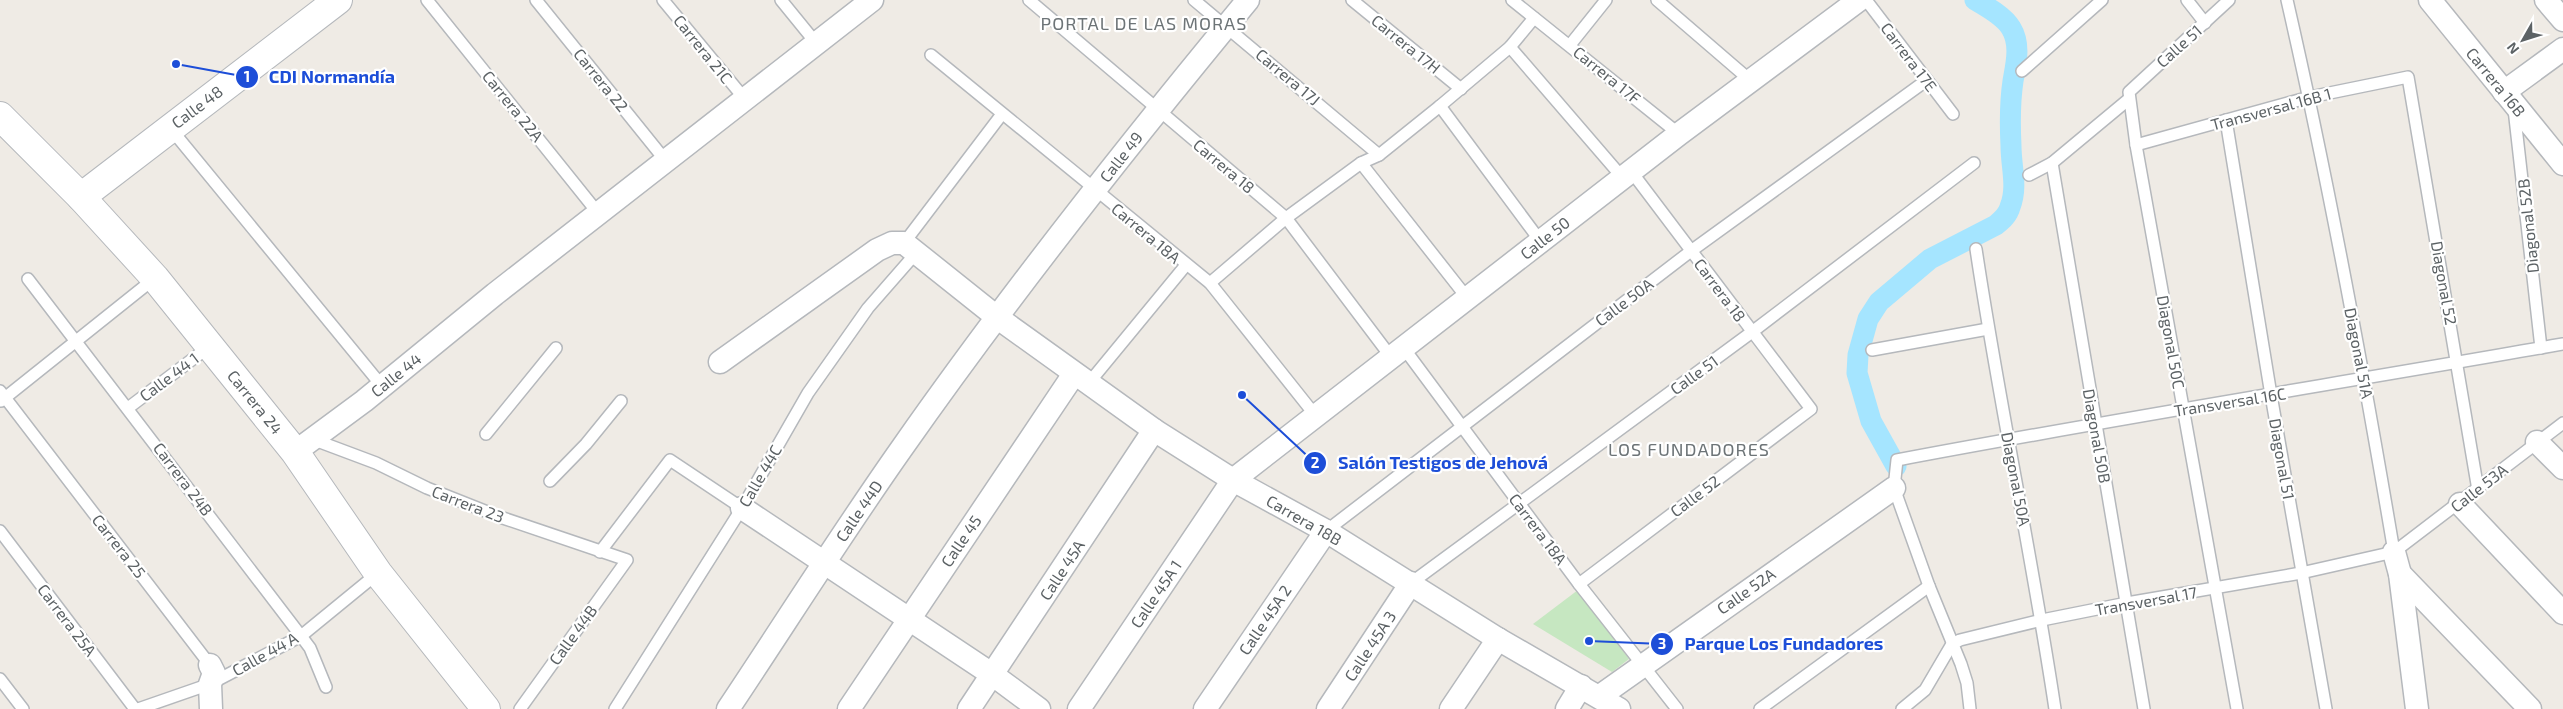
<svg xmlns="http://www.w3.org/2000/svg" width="2563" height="709" viewBox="0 0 2563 709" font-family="'Exo 2',sans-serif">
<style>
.green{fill:#c6e7c1}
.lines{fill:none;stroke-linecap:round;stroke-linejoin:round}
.canal{stroke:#a5e5ff;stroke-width:21}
.service-casing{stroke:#b5b8bc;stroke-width:14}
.minor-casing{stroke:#b5b8bc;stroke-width:25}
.tertiary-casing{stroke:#b5b8bc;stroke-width:30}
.service{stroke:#fff;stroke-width:11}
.minor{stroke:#fff;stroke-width:22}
.tertiary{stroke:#fff;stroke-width:28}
.labels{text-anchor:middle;stroke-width:4.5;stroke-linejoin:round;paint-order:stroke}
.street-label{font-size:16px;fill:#5c6265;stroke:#fff}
.neighbourhood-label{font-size:18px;letter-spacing:1px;fill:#6d7477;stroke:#fff}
.leader{fill:none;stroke:#1d4ed8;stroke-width:2}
.callout-dot{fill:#1d4ed8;stroke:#fff;stroke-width:2}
.mark-label{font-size:15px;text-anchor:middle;font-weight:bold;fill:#fff}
.callout-label{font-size:18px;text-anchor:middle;font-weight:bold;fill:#1d4ed8;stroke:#fff;stroke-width:4.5;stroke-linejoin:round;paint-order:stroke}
</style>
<rect width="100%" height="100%" fill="#efebe5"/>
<path class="green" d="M 1578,590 L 1629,659 L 1612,672 L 1533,624 Z"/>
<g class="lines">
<path class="canal" d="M 1896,466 L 1871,421 L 1857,373 L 1858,355 L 1868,319 L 1879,302 L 1930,259 L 1996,225 C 2002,220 2008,215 2010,207 C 2018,187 2011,167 2011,146 C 2010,126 2010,101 2013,81 C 2016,64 2021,44 2011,28 C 2004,16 1987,7 1975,0"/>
<defs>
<g id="service">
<path d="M 427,0 L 598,213"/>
<path d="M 536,0 L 665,160"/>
<path d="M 663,0 L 744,98"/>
<path d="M 781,0 L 816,43"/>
<path d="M 1029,0 L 1286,218 L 1391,357"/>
<path d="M 1194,0 L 1379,155"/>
<path d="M 1352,0 L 1461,89"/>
<path d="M 1512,0 L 1679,134"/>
<path d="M 1657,0 L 1751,81"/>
<path d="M 1866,0 L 1953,114"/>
<path d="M 2187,0 L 2205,23"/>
<path d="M 2229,0 L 2129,92 L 2136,145 L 2237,709"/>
<path d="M 2287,0 C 2329,183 2363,368 2394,552"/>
<path d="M 1570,45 L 1606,0"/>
<path d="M 1510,47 L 1622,177"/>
<path d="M 931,55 L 1210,283 L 1315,415"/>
<path d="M 2022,71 L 2102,0"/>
<path d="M 1440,106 L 1541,242"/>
<path d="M 2514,109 L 2541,348"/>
<path d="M 2226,120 L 2271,395 L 2326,709"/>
<path d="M 171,129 L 382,386"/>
<path d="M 2136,145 L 2310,97 L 2408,77 L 2478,490"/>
<path d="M 1361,163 L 1468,299"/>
<path d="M 2052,163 L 2144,709"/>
<path d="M 2029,175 L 2052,163 L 2129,99"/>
<path d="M 904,243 L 1002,114"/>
<path d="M 1976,249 C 1999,403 2032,555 2055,709"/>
<path d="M 28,279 L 301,636 L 310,648 L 326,687"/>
<path d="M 1210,283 L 1286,218 L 1361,163 L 1379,155 L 1440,106 L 1510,47 L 1534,18"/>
<path d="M 1403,347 L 1579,584 L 1677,709"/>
<path d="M 1872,350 L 1988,329"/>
<path d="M 1088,384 L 1186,265"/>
<path d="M 0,391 L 210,665"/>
<path d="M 1,401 L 155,278"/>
<path d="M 128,408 L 210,346"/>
<path d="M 486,434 L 556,348"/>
<path d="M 312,439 L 376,463 L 427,488 L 500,517 L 627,560 L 520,709"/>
<path d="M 550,481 L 586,444 L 621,401"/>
<path d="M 0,531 L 135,709"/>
<path d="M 1326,531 L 1691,251 L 1927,80"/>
<path d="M 600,552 L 670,460 L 742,508"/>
<path d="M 1411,583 L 1752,332 L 1974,163"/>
<path d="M 1579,584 L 1811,409 L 1631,171"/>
<path d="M 0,679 L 23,709"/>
<path d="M 138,709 L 210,684 L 301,636 L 378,573"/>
<path d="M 615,709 L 742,508 L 808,393 L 868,308 L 917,252"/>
<path d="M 1760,709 L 1929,586"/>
<path d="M 1902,709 L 1925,690 L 1952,644 L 1960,640 L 2042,620 L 2127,603 L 2301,573 L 2394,552 L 2563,423"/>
<path d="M 1970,709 L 1967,683 L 1961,664 L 1929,586 L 1894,488 L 1897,460 C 2118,418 2341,383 2563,344"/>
</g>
<g id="minor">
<path d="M 2430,0 L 2563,164"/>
<path d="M 2546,0 L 2563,20"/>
<path d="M 2504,92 L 2563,49"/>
<path d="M 720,362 L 877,250 L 892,243 L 904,243 L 998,318 L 1154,430 L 1233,480 L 1326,531 L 1498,639 L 1619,709"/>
<path d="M 2537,442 L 2563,468"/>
<path d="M 295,452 L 364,401 L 495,294 L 872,0"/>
<path d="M 2460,504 L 2563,613"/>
<path d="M 742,508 L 993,675 L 1039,709"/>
<path d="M 2394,552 L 2400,574 L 2417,709"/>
<path d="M 2400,574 L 2530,709"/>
<path d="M 210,665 L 214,673 L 210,684 L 211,709"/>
<path d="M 1600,696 L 1894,488"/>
<path d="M 728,709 C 786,622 842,533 902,448 C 1010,294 1128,145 1248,0"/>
<path d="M 849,709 L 1074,374"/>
<path d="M 969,709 L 1154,430"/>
<path d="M 1079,709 L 1233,480 L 1679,134 L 1859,0"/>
<path d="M 1205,709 L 1326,531"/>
<path d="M 1328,709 L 1411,583"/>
<path d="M 1451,709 L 1498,639"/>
<path d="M 1567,709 L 1581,686"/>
</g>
<g id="tertiary">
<path d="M 0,116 L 81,197 L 155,278 L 295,452 L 378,573 L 486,709"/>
<path d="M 81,197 L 338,0"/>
</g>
</defs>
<use href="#service" class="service-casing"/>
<use href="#minor" class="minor-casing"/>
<use href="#tertiary" class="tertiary-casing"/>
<use href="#service" class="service"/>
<use href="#minor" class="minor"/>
<use href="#tertiary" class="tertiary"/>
</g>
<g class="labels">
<g class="street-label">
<text transform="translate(1406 44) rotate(39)" y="6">Carrera 17H</text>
<text transform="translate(2179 46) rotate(-42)" y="6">Calle 51</text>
<text transform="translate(703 49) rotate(51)" y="6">Carrera 21C</text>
<text transform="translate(1909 57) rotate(53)" y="6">Carrera 17E</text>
<text transform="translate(1607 75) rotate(39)" y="6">Carrera 17F</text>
<text transform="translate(1288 77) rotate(40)" y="6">Carrera 17J</text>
<text transform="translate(601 80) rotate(51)" y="6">Carrera 22</text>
<text transform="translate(2496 82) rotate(51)" y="6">Carrera 16B</text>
<text transform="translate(513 106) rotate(51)" y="6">Carrera 22A</text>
<text transform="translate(197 107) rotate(-37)" y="6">Calle 48</text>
<text transform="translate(2271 109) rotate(-15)" y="6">Transversal 16B 1</text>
<text transform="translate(1121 157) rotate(-52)" y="6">Calle 49</text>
<text transform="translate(1224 166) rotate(40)" y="6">Carrera 18</text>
<text transform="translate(2528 226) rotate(-96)" y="6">Diagonal 52B</text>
<text transform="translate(1146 233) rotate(40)" y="6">Carrera 18A</text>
<text transform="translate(1545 238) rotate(-38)" y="6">Calle 50</text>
<text transform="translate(2444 283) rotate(80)" y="6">Diagonal 52</text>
<text transform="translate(1720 290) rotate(53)" y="6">Carrera 18</text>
<text transform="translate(1624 302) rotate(-37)" y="6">Calle 50A</text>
<text transform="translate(2171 342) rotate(80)" y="6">Diagonal 50C</text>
<text transform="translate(2359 353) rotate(79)" y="6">Diagonal 51A</text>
<text transform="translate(396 375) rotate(-39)" y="6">Calle 44</text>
<text transform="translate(1694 375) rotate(-36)" y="6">Calle 51</text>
<text transform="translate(169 377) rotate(-37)" y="6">Calle 44 1</text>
<text transform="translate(255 402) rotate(51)" y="6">Carrera 24</text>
<text transform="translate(2230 402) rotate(-9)" y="6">Transversal 16C</text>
<text transform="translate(2097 436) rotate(80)" y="6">Diagonal 50B</text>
<text transform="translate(2282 459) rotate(80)" y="6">Diagonal 51</text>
<text transform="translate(760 476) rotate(-60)" y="6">Calle 44C</text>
<text transform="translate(183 479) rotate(53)" y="6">Carrera 24B</text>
<text transform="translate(2016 479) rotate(79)" y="6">Diagonal 50A</text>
<text transform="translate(2479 488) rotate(-38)" y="6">Calle 53A</text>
<text transform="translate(1695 496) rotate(-37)" y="6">Calle 52</text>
<text transform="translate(468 504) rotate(21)" y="6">Carrera 23</text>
<text transform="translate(859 511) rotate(-56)" y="6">Calle 44D</text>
<text transform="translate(1304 520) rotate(30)" y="6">Carrera 18B</text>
<text transform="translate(1538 529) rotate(53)" y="6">Carrera 18A</text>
<text transform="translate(961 541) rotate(-56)" y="6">Calle 45</text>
<text transform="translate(119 546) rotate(52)" y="6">Carrera 25</text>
<text transform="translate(1062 570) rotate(-57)" y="6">Calle 45A</text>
<text transform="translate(1746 591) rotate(-35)" y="6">Calle 52A</text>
<text transform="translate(1156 594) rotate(-56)" y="6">Calle 45A 1</text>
<text transform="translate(2146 601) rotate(-10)" y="6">Transversal 17</text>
<text transform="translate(67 620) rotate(53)" y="6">Carrera 25A</text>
<text transform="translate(1265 620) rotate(-56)" y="6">Calle 45A 2</text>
<text transform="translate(573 635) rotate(-54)" y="6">Calle 44B</text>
<text transform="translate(1370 646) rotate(-57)" y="6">Calle 45A 3</text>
<text transform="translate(265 654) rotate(-29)" y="6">Calle 44 A</text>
</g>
<g class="neighbourhood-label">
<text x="1144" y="30">PORTAL DE LAS MORAS</text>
<text x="1689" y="456">LOS FUNDADORES</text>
</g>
</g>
<path class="leader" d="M176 64L247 77M1242 395L1315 463M1589 641L1662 644"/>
<g class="callout-dot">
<circle cx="176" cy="64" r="5"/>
<circle cx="1242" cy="395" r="5"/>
<circle cx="1589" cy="641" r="5"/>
<circle cx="247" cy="77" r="12"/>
<circle cx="1315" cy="463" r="12"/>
<circle cx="1662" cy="644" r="12"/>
</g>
<g class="mark-label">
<text x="247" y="82">1</text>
<text x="1315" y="468">2</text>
<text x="1662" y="649">3</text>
</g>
<g class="callout-label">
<text x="332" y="83">CDI Normandía</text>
<text x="1443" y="469">Salón Testigos de Jehová</text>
<text x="1784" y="650">Parque Los Fundadores</text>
</g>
<g transform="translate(2523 40) rotate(231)" stroke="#ffffff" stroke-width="4" paint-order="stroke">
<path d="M0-4L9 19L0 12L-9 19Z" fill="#5c6265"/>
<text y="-8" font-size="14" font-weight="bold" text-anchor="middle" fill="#5c6265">N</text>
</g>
</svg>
